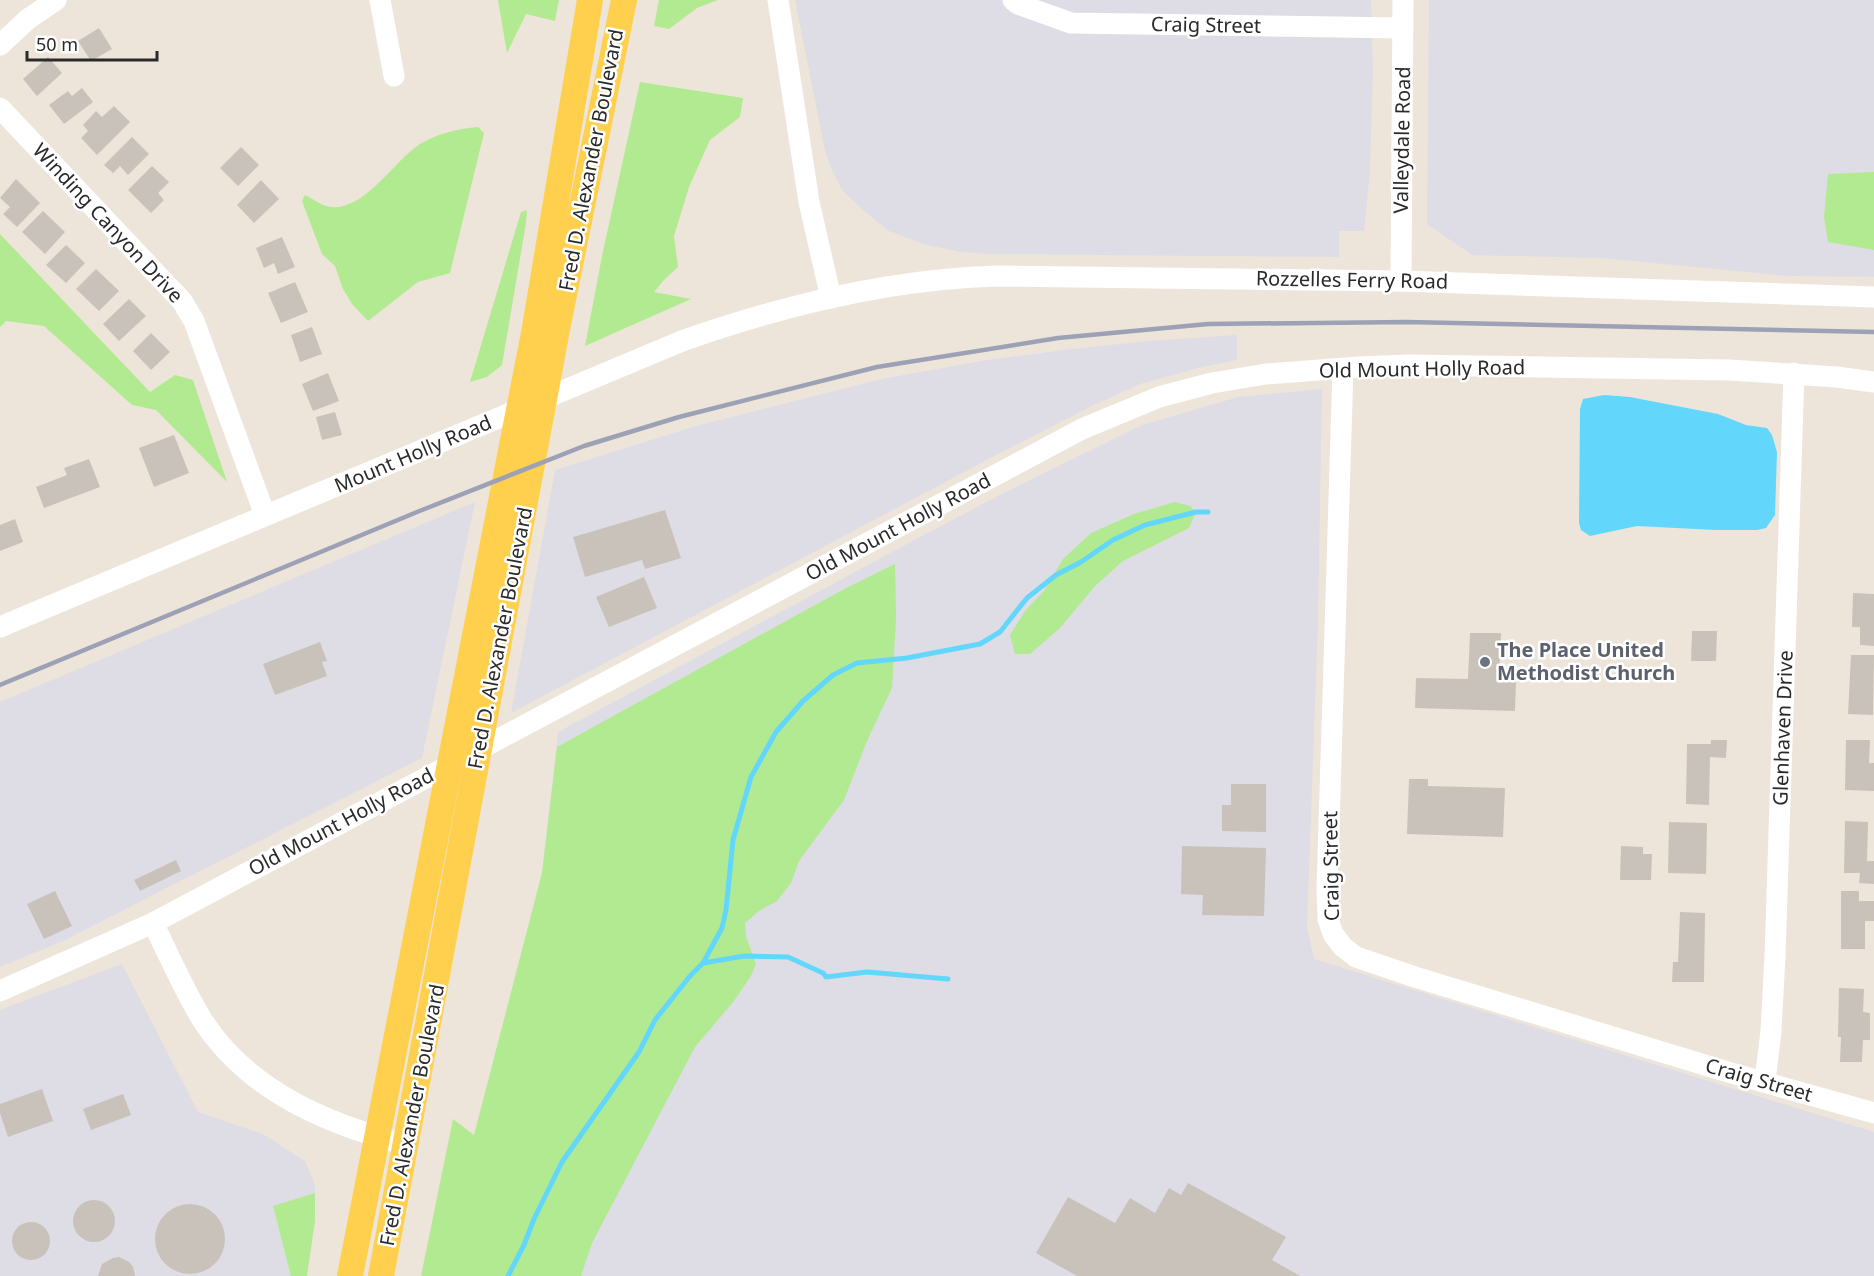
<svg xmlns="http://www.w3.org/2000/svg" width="1874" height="1276" viewBox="0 0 1874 1276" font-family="'Noto Sans',sans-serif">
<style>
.industrial{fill:#dedce5}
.green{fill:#b2ea91}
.water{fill:#62d7fb}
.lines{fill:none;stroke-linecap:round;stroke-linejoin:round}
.stream{stroke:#62d7fb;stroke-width:5}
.building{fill:#c9c2ba}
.minor{stroke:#fff;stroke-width:21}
.major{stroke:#fed04e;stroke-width:26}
.rail{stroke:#9ca1b6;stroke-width:4.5}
.worship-dot{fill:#6b7280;stroke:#fff;stroke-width:2}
.labels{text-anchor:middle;stroke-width:5;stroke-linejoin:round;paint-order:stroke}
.street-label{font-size:20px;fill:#2a2a2a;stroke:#fff}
.worship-label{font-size:20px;font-weight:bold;fill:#5b616d;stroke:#fff;text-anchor:start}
</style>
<rect width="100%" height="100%" fill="#eee5da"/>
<g class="industrial">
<path d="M 795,0 L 1371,0 L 1373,71 L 1370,172 L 1364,231 L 1339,231 L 1339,257 L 987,254 L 961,252 L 923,244 L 889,231 L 865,212 L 842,190 L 832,171 L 825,151 Z"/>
<path d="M 1429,0 L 1874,0 L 1874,277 L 1789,276 L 1602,258 L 1472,255 L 1427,224 Z"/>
<path d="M 1237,335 L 1237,360 L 1202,367 L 1140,384 L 1096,404 L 1000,453 L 511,713 L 555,470 L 696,426 L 882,379 L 987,360 L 1072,349 L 1148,341 Z"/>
<path d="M 1322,389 L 1318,622 L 1307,927 L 1314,959 L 1874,1132 L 1874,1276 L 444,1276 L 474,1136 L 542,873 L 558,732 L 920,537 L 1004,493 L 1142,425 L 1238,397 Z"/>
<path d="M 475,502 L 422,758 L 63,941 L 0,967 L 0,702 Z"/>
<path d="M 122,964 L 198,1112 L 263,1134 L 305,1161 L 315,1185 L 315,1220 L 307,1276 L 0,1276 L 0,1010 Z"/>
</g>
<g class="green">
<path d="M 498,0 L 559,0 L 555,21 L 526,14 L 507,53 Z"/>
<path d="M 659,0 L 718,0 L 697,8 L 669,29 L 654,26 Z"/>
<path d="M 640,82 L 743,98 L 740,117 L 710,140 L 689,187 L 674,236 L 678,267 L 664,280 L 654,292 L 691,299 L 585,346 L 602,256 Z"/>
<path d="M 478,127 L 484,133 L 450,273 L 418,282 L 368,321 L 352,304 L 343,289 L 335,266 L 322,254 L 302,201 L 305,195 C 312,198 319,204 326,206 C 362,216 394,160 420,144 C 439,133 457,129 478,127 Z"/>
<path d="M 1874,172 L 1874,250 L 1828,242 L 1824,217 L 1828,174 Z"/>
<path d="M 527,210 L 526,223 L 502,365 L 487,377 L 470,382 L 521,212 Z"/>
<path d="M 0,234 L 150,392 L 175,375 L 193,380 L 227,482 L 156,410 L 132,405 L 44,326 L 6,321 L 0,327 Z"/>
<path d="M 1175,502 L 1190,506 L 1196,512 L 1189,528 L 1123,561 L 1095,586 L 1060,628 L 1030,654 L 1015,654 L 1010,635 L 1025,611 L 1044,591 L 1063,559 L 1091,533 L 1134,514 Z"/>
<path d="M 895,564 L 896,617 L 892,688 L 867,741 L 844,800 L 799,861 L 791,883 L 777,901 L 759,911 L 745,923 L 746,936 L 756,964 L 751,976 L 734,1001 L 695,1047 L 592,1243 L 581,1276 L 421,1276 L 453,1119 L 474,1135 L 542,873 L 557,747 L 846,588 Z"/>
<path d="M 315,1193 L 315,1220 L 307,1276 L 291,1276 L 273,1206 Z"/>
</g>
<path class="water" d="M 1604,395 L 1630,397 L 1718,414 L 1746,425 L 1767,428 L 1772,435 L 1777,452 L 1775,515 L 1766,528 L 1757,530 L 1715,530 L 1637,526 L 1590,536 L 1581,530 L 1579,523 L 1580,409 L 1583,399 Z"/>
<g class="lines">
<g class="stream">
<path d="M 703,963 L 744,956 L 788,957 L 823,973 L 826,977 L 867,972 L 948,979"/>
<path d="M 508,1276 L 524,1245 L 534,1219 L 562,1162 L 639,1052 L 655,1020 L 690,976 L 703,963 L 722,928 L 726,910 L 733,840 L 751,777 L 776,732 L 803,701 L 833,675 L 857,663 L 907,658 L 980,644 L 1000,632 L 1027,598 L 1056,575 L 1081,562 L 1113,540 L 1145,525 L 1196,512 L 1208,512"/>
</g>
</g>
<g class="building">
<path d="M 99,28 L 112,49 L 91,61 L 78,41 Z"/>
<path d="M 48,57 L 62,73 L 37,96 L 23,79 Z"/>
<path d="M 82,88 L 93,102 L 64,124 L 49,105 L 68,91 L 72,96 Z"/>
<path d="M 114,106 L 130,122 L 97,155 L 81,138 L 88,131 L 83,125 L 96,111 L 102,117 Z"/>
<path d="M 132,137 L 149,154 L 128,175 L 120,166 L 113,173 L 104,165 Z"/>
<path d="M 241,147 L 259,165 L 238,186 L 220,168 Z"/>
<path d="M 152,166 L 169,182 L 158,193 L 164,200 L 151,213 L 128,190 Z"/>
<path d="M 16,179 L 40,203 L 17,227 L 3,214 L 10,207 L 0,198 Z"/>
<path d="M 261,180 L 279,199 L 254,223 L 237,205 Z"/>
<path d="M 43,211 L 65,232 L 45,254 L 22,232 Z"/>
<path d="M 282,237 L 295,267 L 278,274 L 274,263 L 264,268 L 256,248 Z"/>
<path d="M 66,245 L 85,263 L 66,283 L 46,265 Z"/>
<path d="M 96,269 L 119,291 L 99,311 L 76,289 Z"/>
<path d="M 295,282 L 308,312 L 281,323 L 268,293 Z"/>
<path d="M 129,299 L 146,316 L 119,341 L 103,324 Z"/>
<path d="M 312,327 L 322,354 L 300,362 L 291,335 Z"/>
<path d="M 151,333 L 170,352 L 151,370 L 133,351 Z"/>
<path d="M 328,373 L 339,401 L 313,411 L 302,384 Z"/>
<path d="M 335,412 L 342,435 L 322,440 L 316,417 Z"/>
<path d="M 174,435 L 189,473 L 154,487 L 139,448 Z"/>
<path d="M 89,459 L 100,487 L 44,508 L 36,487 L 67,475 L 64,468 Z"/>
<path d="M 665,510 L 681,558 L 645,569 L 642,560 L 585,577 L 573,537 Z"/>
<path d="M 15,519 L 23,542 L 0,551 L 0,525 Z"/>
<path d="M 644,577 L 657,608 L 609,627 L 596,597 Z"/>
<path d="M 1853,593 L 1874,594 L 1874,646 L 1860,645 L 1860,627 L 1852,627 Z"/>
<path d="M 1692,631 L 1717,631 L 1716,661 L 1691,661 Z"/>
<path d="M 1470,633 L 1501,633 L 1499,680 L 1516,681 L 1515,711 L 1415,708 L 1416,678 L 1468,679 Z"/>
<path d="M 320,642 L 327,661 L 322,662 L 327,676 L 275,695 L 263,664 Z"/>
<path d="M 1851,655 L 1874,655 L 1873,715 L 1848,714 Z"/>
<path d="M 1711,740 L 1727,740 L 1726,758 L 1710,757 L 1709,805 L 1686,804 L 1687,744 L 1711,744 Z"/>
<path d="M 1846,740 L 1870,740 L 1869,763 L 1874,763 L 1874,791 L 1845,790 Z"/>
<path d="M 1409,779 L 1428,779 L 1428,786 L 1505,788 L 1503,837 L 1407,834 Z"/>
<path d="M 1231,784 L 1266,784 L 1266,832 L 1222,831 L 1222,805 L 1231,805 Z"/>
<path d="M 1845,821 L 1868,822 L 1867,861 L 1874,861 L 1874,884 L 1859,883 L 1860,873 L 1844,873 Z"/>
<path d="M 1669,822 L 1707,823 L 1706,874 L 1668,873 Z"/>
<path d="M 1182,846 L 1266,848 L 1264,916 L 1202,915 L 1203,895 L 1181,894 Z"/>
<path d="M 1621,846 L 1643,847 L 1643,854 L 1652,854 L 1651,880 L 1620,880 Z"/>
<path d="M 176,860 L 181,871 L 140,891 L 134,880 Z"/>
<path d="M 55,891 L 72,926 L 44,939 L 27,904 Z"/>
<path d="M 1841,891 L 1859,891 L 1859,901 L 1874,901 L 1874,921 L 1865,921 L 1865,949 L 1841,949 Z"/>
<path d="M 1680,912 L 1705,913 L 1704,982 L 1672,982 L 1673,962 L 1678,962 Z"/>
<path d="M 1839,988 L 1864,989 L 1863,1012 L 1870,1013 L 1870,1040 L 1863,1040 L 1862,1062 L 1840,1062 L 1841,1037 L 1838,1037 Z"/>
<path d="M 42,1089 L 53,1121 L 8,1137 L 0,1113 L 0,1104 Z"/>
<path d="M 123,1094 L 131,1115 L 91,1130 L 83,1109 Z"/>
<path d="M 1188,1183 L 1286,1237 L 1272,1260 L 1300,1276 L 1077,1276 L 1036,1253 L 1068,1197 L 1115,1223 L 1130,1198 L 1155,1213 L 1169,1188 L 1181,1195 Z"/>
<circle cx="94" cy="1221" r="21"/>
<circle cx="190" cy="1239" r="35"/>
<circle cx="31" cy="1241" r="19"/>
<path d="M 119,1257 L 129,1262 L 133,1267 L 135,1276 L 98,1276 L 102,1264 L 113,1258 Z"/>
</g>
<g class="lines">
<g class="minor">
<path d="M 380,0 L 394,76"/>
<path d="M 778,0 L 809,202 L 831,298"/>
<path d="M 1013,0 L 1018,4 L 1071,23 L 1403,28"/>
<path d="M 0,45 L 28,19 L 56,0"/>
<path d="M 0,108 L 182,301 L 194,321 L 265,515"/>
<path d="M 1401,281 L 1403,0"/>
<path d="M 1343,369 L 1327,890 L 1328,919 L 1333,934 L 1343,947 L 1356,957 L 1415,977 L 1728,1072 L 1874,1113"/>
<path d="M 0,627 L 682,341 C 784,305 889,279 998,276 L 1401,281 L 1874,297"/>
<path d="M 153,923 C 169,955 184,991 203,1021 C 249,1092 328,1124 406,1145"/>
<path d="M 0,991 L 153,923 L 1082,429 L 1159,397 L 1212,383 L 1266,374 L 1359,367 L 1408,365 L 1729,370 L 1837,377 L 1874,382"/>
<path d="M 1765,1081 L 1771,1031 L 1775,956 L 1794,373"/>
</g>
<g class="major">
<path d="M 350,1276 L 534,333 L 590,0"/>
<path d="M 381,1276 L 558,324 L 624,0"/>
</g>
<path class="rail" d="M 0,685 L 422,510 L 584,446 L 679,417 L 877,367 L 1058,338 L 1208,324 L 1407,322 L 1874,332"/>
</g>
<circle class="worship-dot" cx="1485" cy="662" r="6"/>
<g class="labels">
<g class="street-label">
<text transform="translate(1206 25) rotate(1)" y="7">Craig Street</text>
<text transform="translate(1402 140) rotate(-89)" y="7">Valleydale Road</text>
<text transform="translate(591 160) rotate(-79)" y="7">Fred D. Alexander Boulevard</text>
<text transform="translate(108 223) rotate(47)" y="7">Winding Canyon Drive</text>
<text transform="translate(1352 280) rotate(1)" y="7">Rozzelles Ferry Road</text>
<text transform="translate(1422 369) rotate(-1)" y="7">Old Mount Holly Road</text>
<text transform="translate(413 454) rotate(-23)" y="7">Mount Holly Road</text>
<text transform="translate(898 527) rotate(-28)" y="7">Old Mount Holly Road</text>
<text transform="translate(500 638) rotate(-79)" y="7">Fred D. Alexander Boulevard</text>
<text transform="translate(1783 728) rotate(-88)" y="7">Glenhaven Drive</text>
<text transform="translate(341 822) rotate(-28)" y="7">Old Mount Holly Road</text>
<text transform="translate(1331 866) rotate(-91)" y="7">Craig Street</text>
<text transform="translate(1759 1080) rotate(16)" y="7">Craig Street</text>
<text transform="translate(412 1115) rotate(-79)" y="7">Fred D. Alexander Boulevard</text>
</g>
<g class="worship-label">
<text x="1497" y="657">The Place United<tspan x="1497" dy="23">Methodist Church</tspan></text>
</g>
</g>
<path d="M27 51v9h130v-9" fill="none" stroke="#2a2a2a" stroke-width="3"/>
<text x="36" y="51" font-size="18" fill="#2a2a2a" stroke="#ffffff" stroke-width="4.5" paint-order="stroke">50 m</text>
</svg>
